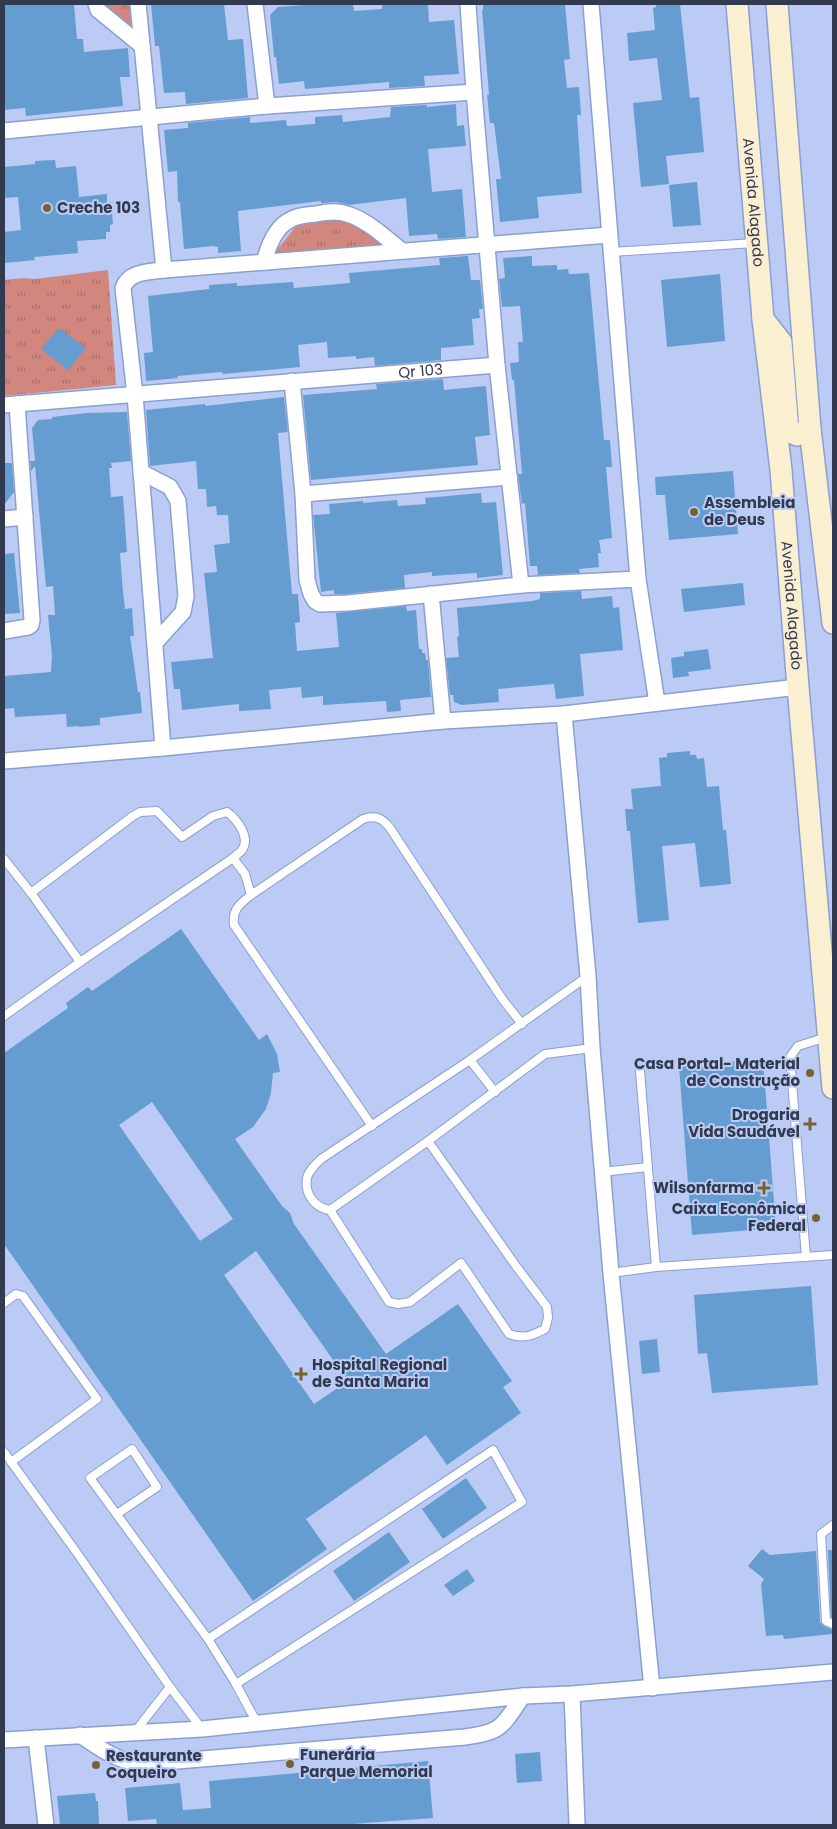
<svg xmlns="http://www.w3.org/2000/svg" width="837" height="1829" viewBox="0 0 837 1829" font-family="Poppins,sans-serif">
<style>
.grass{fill:url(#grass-tufts)}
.building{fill:#659dd1;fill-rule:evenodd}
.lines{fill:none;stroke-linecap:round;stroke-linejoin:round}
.service-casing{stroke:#8c9fd1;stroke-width:10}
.minor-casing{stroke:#8c9fd1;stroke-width:18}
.secondary-casing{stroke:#8c9fd1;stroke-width:24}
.service{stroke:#fff;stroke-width:8}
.minor{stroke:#fff;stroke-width:15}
.secondary{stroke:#fbefd2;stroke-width:21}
.poi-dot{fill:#776332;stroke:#bbcbf5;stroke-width:2}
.labels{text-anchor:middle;stroke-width:4;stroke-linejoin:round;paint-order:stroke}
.street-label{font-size:15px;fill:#323a4f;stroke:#bbcbf5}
.poi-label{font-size:15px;font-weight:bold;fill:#323a4f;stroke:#bbcbf5;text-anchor:start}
</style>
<defs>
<pattern id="grass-tufts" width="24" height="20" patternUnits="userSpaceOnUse" patternTransform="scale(1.25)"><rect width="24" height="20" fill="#d1877e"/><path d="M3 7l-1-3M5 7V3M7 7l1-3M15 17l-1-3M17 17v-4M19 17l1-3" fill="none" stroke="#aa6f6a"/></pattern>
</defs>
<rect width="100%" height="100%" fill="#bbcbf5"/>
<g class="grass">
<path d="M 100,4 L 130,4 L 132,36 Z"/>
<path d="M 341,219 L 376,235 L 390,248 L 270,258 L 298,224 Z"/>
<path d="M 108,270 L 116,385 L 4,396 L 4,280 L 23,278 L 35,279 Z"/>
</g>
<g class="building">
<path d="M 4,4 L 74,4 L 77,39 L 83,39 L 84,52 L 128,48 L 130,77 L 120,77 L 123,106 L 26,116 L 25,108 L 4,110 Z"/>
<path d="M 151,4 L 224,4 L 228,40 L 243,39 L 248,98 L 186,104 L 185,92 L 164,93 L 159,46 L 155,46 Z"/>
<path d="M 319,4 L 353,4 L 354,11 L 382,9 L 382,4 L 428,4 L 429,22 L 454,20 L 459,74 L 424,76 L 425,86 L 389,88 L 389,82 L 305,89 L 304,81 L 279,84 L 276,57 L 274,57 L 270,15 L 278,7 Z"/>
<path d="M 483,4 L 565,4 L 570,59 L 564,60 L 567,88 L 579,87 L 581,115 L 577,115 L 582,193 L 537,197 L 539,218 L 500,222 L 496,179 L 501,179 L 494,123 L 490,123 L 487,95 L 489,95 L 482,10 L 483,10 Z"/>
<path d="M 656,4 L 680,4 L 690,98 L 699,97 L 704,152 L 666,156 L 669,184 L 641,187 L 633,103 L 662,100 L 657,58 L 629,61 L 627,33 L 655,30 L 653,8 L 656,7 Z"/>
<path d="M 456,104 L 457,126 L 464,125 L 466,146 L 428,149 L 432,192 L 462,189 L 466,237 L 438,239 L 437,234 L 409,236 L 406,198 L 349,205 L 336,202 L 321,203 L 321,201 L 238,211 L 241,251 L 218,253 L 218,247 L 213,246 L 184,249 L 180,202 L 178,202 L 177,171 L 168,172 L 164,130 L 188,128 L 188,123 L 250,117 L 250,123 L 286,120 L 287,126 L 315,124 L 315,117 L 342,115 L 343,122 L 371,119 L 390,117 L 391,107 L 427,105 L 427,107 Z"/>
<path d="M 55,160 L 56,168 L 76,166 L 79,197 L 107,194 L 107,202 L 111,202 L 113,224 L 110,225 L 110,232 L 106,232 L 106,239 L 77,241 L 78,253 L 34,257 L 35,260 L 4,263 L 4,232 L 21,230 L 18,197 L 4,198 L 4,167 L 35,164 L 35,161 Z"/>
<path d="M 697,182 L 701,225 L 673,227 L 669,185 Z"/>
<path d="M 468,256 L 471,280 L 480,280 L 483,309 L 479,309 L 480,318 L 472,319 L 474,345 L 441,348 L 441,360 L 375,366 L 374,357 L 356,359 L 356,356 L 328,358 L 327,342 L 298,345 L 300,367 L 222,374 L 222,372 L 177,376 L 178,378 L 146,381 L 144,353 L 153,352 L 148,296 L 209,289 L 209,285 L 237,283 L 237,286 L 293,282 L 294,288 L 350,283 L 349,273 L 440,265 L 439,258 Z"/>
<path d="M 532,256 L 532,266 L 557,265 L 557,270 L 568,269 L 569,274 L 589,273 L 604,440 L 610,440 L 612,467 L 606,467 L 612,538 L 599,540 L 601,553 L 598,553 L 599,567 L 579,569 L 580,573 L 538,575 L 537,566 L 530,566 L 525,503 L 522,504 L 518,474 L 522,474 L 514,380 L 512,380 L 510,363 L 519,362 L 518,342 L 523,342 L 520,306 L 502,307 L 499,279 L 505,278 L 503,258 Z"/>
<path d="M 720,274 L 725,341 L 667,347 L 661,280 Z"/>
<path d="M 59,328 L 86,348 L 68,370 L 41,349 Z"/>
<path d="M 443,379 L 444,390 L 486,386 L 490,435 L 475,437 L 478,465 L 311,480 L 303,395 L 377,389 L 376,384 Z"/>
<path d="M 284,397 L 288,432 L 278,433 L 292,594 L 298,594 L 300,622 L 295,623 L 297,651 L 339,647 L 336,613 L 406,606 L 407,611 L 416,610 L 419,649 L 422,649 L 422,653 L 425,653 L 426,660 L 428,660 L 431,697 L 400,700 L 401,711 L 387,712 L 386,701 L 323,705 L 323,696 L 302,698 L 301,687 L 269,690 L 271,709 L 239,711 L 239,704 L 182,710 L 180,689 L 174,689 L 171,662 L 213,658 L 204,573 L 217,572 L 214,545 L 230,543 L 228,515 L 217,515 L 216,506 L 207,507 L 206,489 L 198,489 L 196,461 L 150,466 L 146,410 L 205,404 L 205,406 Z"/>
<path d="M 127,412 L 131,461 L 111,463 L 112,468 L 109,468 L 111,497 L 123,496 L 127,552 L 120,553 L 123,592 L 125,609 L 132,608 L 134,636 L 130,636 L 138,692 L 140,692 L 142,713 L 100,718 L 100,725 L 79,727 L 79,726 L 67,727 L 66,714 L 15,717 L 14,708 L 4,709 L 4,676 L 51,672 L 52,656 L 48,615 L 55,615 L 53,586 L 46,587 L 35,466 L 31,471 L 30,461 L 35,461 L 32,428 L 38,420 L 52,419 L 52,417 L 87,413 Z"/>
<path d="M 4,463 L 12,463 L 14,492 L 4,505 Z"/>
<path d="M 733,471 L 738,534 L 669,540 L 665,495 L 656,495 L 655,477 Z"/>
<path d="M 481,493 L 482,503 L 496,502 L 503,575 L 477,578 L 477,573 L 432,576 L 432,572 L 404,575 L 405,588 L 347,594 L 334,594 L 334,590 L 321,592 L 313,515 L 330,514 L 329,504 L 363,501 L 363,503 L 397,500 L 398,506 L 426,504 L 425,498 Z"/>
<path d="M 14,553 L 20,613 L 4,614 L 4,554 Z"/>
<path d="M 743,583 L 745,605 L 684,612 L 681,589 Z"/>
<path d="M 581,591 L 582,599 L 612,596 L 613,608 L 619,607 L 623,650 L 580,654 L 584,696 L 556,699 L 554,684 L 498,689 L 499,702 L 462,705 L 454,702 L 453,695 L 450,695 L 446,658 L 459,657 L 457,637 L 459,636 L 457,608 L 532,601 L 540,599 L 540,593 Z"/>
<path d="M 708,649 L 711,669 L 688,672 L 689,676 L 673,678 L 671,658 L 684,656 L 684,652 Z"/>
<path d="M 690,751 L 690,755 L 696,755 L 697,759 L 704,758 L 707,787 L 719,786 L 723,830 L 726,830 L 731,884 L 700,887 L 695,843 L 662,846 L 669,920 L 638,923 L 630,831 L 627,831 L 625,809 L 633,809 L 631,789 L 661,786 L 659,758 L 667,757 L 667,753 Z"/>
<path d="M 181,929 L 259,1040 L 267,1034 L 277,1054 L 280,1072 L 273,1073 L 271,1093 L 266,1109 L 253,1127 L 235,1139 L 282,1206 L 290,1213 L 294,1224 L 386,1354 L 458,1304 L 512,1381 L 503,1387 L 521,1413 L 447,1465 L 426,1435 L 306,1519 L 327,1549 L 253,1601 L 4,1244 L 4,1053 L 68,1008 L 66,1003 L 88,987 L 92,991 ZM 152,1102 L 233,1219 L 200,1241 L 119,1125 ZM 256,1251 L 348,1381 L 314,1404 L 224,1275 Z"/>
<path d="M 763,1059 L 776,1228 L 692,1235 L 679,1066 Z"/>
<path d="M 811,1286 L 818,1385 L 712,1393 L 707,1353 L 698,1354 L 694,1295 Z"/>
<path d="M 657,1339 L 660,1372 L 642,1374 L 639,1341 Z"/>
<path d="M 466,1478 L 487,1508 L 443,1539 L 422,1509 Z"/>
<path d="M 389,1532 L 410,1562 L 354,1601 L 333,1571 Z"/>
<path d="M 762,1549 L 770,1555 L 816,1551 L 820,1622 L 824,1626 L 833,1630 L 833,1634 L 784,1639 L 783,1635 L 766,1636 L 761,1584 L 764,1579 L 748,1566 Z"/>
<path d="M 828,1550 L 833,1550 L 833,1618 L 831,1617 Z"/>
<path d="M 467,1569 L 475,1581 L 453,1596 L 444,1585 Z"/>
<path d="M 540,1752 L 542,1781 L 517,1783 L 515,1754 Z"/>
<path d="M 428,1761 L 433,1818 L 339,1825 L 157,1825 L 156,1819 L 128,1821 L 125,1788 L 180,1783 L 183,1810 L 211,1808 L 209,1781 Z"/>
<path d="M 95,1793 L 96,1801 L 98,1801 L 99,1825 L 60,1825 L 57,1796 Z"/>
</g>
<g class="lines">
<defs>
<g id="service">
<path d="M 611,252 L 755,243"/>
<path d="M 233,858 L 245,874 L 251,895"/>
<path d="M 4,859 L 31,893 L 80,962"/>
<path d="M 588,976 L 470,1060 L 321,1159 C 315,1165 309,1170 307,1178 C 304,1194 315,1208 330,1210 L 428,1141 L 545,1054 L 592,1048"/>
<path d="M 4,1016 L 80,962 L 233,858 C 235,856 240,853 242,850 C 251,838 237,819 227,812 L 213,816 L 182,837 L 157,811 L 140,812 L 133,816 L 31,893"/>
<path d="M 470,1060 L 495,1092"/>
<path d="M 640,1071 L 656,1267"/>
<path d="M 372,1126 L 234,925 C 232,909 240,904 251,895 L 363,819 C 376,815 382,818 390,828 L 503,1000 L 522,1024"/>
<path d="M 602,1172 L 648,1167"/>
<path d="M 330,1210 L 389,1302 L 398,1304 L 410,1302 L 461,1263 L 509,1334 C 525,1339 530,1336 545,1329 L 548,1318 L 547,1307 L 516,1266 L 428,1141"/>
<path d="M 806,1257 L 790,1057 L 798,1046 L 827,1037"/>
<path d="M 611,1273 L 656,1267 L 833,1255"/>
<path d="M 4,1303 L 16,1294 L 23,1296 L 97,1399 L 11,1462"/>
<path d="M 4,1452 L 77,1553 L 170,1687"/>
<path d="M 117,1514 L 157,1487 L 132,1449 L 90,1478 L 208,1639 L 236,1684 L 257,1723"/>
<path d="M 833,1525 L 821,1534 L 826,1621 L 833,1624"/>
<path d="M 208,1639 L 493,1450 L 522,1502 L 236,1684"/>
<path d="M 134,1733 L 170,1687 L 202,1729"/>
</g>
<g id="minor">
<path d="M 96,4 L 98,10 L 142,46"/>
<path d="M 138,4 L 164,270"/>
<path d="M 255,4 L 267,106 L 474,92"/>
<path d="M 468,4 L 474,92 L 497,365"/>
<path d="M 591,4 L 638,579 L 657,703"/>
<path d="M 4,131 L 267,106"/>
<path d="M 264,262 C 268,247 275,227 290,220 C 297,215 308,215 316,214 C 326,212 337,210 347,214 C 367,220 385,237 402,251"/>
<path d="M 292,381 L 303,494 L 307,580 L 311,594 L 315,601 L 320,604 L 348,603 L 521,585"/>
<path id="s1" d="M 4,405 L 497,365 L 521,585 L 638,579"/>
<path d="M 141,472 L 170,487 L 178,501 L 186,596 L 183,612 L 155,643"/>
<path d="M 303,494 L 509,477"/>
<path d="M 4,519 L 25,517"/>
<path d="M 431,594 L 443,721"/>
<path d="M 4,631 L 28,627 L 31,625 L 32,620 L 17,404"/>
<path d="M 564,714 L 588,976 L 592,1048 L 611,1273 L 652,1688"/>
<path d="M 163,748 L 135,395 L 123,288 C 129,271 149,272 164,270 L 609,235"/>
<path d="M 4,761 L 163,748 L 443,721 L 564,714 L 798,687"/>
<path d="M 572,1694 L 577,1825"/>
<path d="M 80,1735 C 101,1749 115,1760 141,1764 L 465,1737 C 503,1732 502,1726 523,1696"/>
<path d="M 36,1738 L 46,1825"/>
<path d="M 4,1740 L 202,1729 L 523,1696 L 572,1694 L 833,1672"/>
</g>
<g id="secondary">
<path id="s2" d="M 737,4 L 763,319 L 781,470 L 798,687 L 833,1088"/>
<path d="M 777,4 L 810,429 L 833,623"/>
<path d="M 763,319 L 781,342 L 788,431 L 797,435 L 810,429"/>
</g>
</defs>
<use href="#service" class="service-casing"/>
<use href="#minor" class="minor-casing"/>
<use href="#secondary" class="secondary-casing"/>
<use href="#service" class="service"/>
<use href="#minor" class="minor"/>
<use href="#secondary" class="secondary"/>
</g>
<g class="poi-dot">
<circle cx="47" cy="208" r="5"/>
<circle cx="694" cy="512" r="5"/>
<circle cx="810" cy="1073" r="5"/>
<path d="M807.5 1116.5h5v5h5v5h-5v5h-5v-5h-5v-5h5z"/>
<path d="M761.5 1180.5h5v5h5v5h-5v5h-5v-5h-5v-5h5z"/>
<circle cx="816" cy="1218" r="5"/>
<path d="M298.5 1366.5h5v5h5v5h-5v5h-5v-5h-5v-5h5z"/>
<circle cx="290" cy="1764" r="5"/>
<circle cx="96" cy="1765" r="5"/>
</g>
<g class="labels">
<g class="street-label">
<text dy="5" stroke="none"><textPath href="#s2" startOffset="199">Avenida Alagado</textPath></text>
<text dy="5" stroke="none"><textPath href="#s1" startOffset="418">Qr 103</textPath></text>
<text dy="5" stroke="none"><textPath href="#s2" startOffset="604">Avenida Alagado</textPath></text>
</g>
<g class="poi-label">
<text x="57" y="213">Creche 103</text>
<text x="704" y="508">Assembleia<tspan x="704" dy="17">de Deus</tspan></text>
<text x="800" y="1069" text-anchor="end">Casa Portal- Material<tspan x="800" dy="17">de Construção</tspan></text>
<text x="800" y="1120" text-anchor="end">Drogaria<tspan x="800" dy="17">Vida Saudável</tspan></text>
<text x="754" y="1193" text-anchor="end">Wilsonfarma</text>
<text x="806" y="1214" text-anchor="end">Caixa Econômica<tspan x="806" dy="17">Federal</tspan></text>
<text x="312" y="1370">Hospital Regional<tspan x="312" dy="17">de Santa Maria</tspan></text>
<text x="300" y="1760">Funerária<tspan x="300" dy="17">Parque Memorial</tspan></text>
<text x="106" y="1761">Restaurante<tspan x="106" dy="17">Coqueiro</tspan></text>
</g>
</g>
<rect width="837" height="1829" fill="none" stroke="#323a4f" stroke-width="10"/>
</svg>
